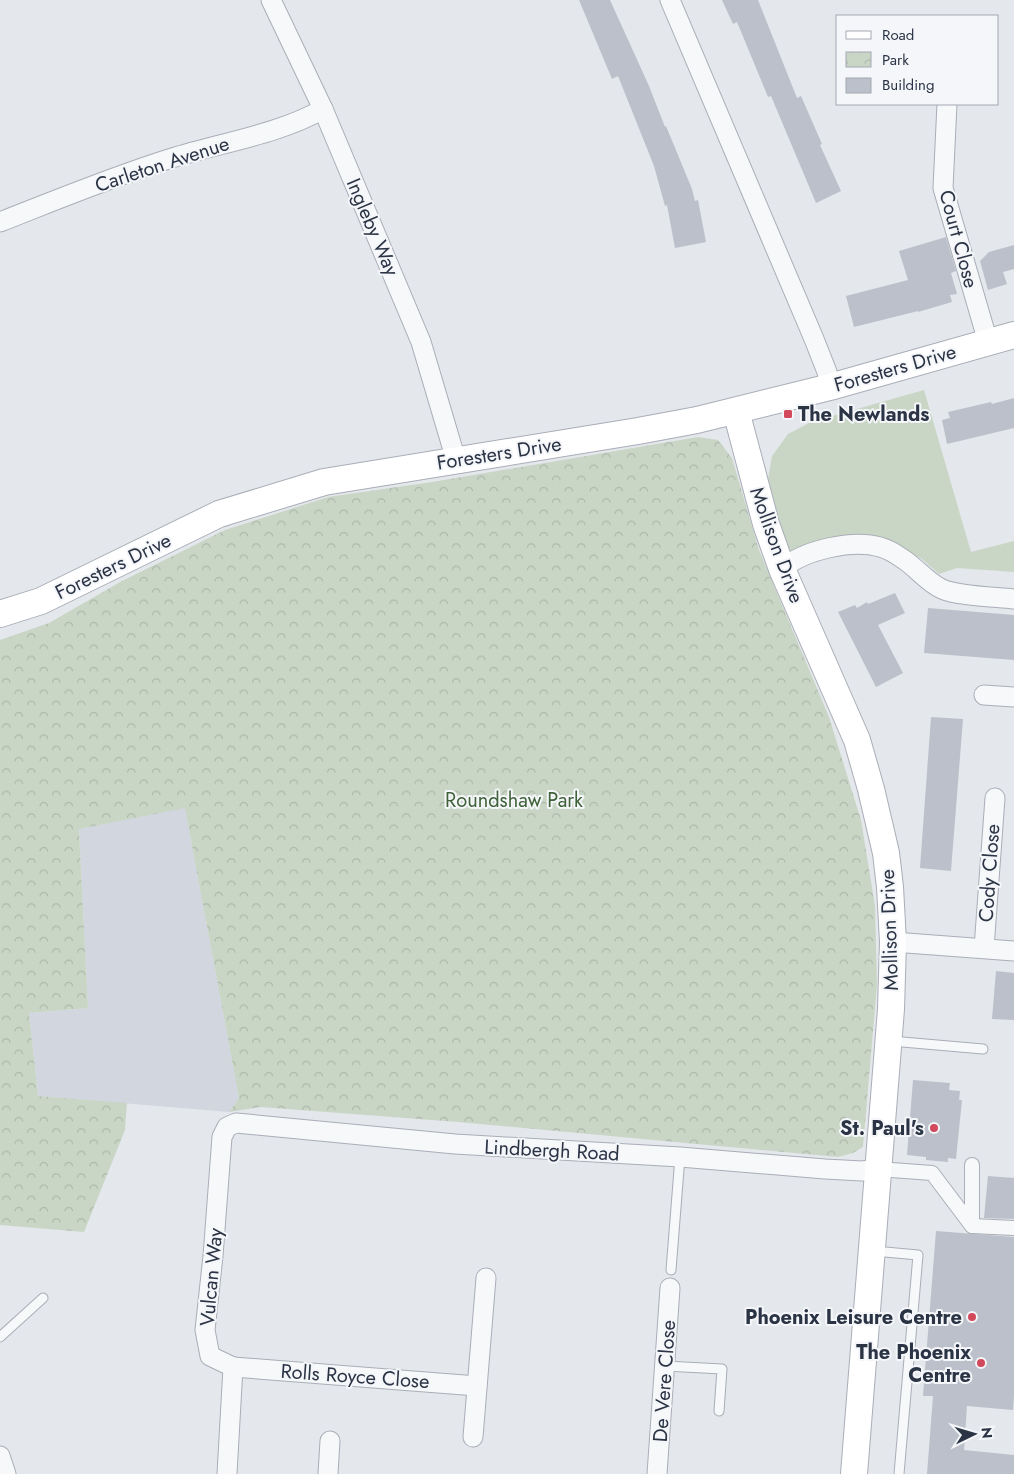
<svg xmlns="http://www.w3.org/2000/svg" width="1014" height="1474" viewBox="0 0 1014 1474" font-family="Jost,sans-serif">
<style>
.built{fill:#d2d6de}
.green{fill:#c9d6c5}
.park{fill:url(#park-crowns)}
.building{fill:#bbc0ca}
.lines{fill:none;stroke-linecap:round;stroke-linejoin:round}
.service-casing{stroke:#a9aeb7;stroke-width:11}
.pedestrian-casing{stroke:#a9aeb7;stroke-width:16}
.minor-casing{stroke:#a9aeb7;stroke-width:21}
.secondary-casing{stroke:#a9aeb7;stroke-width:28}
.service{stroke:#f7f8fa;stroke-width:9}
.pedestrian{stroke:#f7f8fa;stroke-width:14}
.minor{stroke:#f7f8fa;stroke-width:19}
.secondary{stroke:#fff;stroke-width:26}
.poi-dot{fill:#d1495b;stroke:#f4f6f9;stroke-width:2}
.labels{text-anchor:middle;stroke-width:4;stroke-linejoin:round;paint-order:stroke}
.street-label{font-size:20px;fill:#2b3445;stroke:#f4f6f9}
.poi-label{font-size:20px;font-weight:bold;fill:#2b3445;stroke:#f4f6f9;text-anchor:end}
.park-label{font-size:20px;fill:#3f6138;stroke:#f4f6f9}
</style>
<defs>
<pattern id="park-crowns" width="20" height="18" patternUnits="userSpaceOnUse" patternTransform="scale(1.25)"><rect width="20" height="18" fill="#c9d6c5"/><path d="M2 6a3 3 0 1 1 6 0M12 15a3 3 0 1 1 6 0" fill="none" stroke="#adb8ab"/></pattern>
</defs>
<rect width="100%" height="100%" fill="#e4e7ec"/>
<path class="built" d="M 185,807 L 239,1098 L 229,1112 L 38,1096 L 29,1013 L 88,1008 L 79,829 Z"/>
<path class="green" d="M 924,390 L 971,552 L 1014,541 L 1014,572 L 957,568 L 939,574 L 922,559 L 885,540 L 856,536 L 788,551 L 768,479 L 772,456 L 788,434 L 811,422 Z"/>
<path class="park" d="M 698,437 L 718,440 L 732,458 L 759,550 L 829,717 L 861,820 L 875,906 L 877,985 L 863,1147 L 853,1153 L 838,1157 L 458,1122 L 261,1107 L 229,1112 L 239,1098 L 185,808 L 79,829 L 88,1008 L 29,1013 L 38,1096 L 127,1103 L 125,1130 L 84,1232 L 0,1225 L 0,640 L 49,623 L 122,581 L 225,530 L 328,497 L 432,482 Z"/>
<g class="building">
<path d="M 579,0 L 610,0 L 649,86 L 665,127 L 666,126 L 692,189 L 695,201 L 698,200 L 706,242 L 675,248 L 667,205 L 665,206 L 654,166 L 618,76 L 612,79 Z"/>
<path d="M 722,0 L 758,0 L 797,98 L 801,96 L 822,144 L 820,145 L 841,191 L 816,203 L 771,96 L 768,97 L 737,22 L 733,24 Z"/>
<path d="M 946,237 L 956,271 L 951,273 L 957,294 L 950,295 L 952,302 L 918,312 L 918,311 L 854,327 L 846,296 L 908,280 L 899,251 Z"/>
<path d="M 1014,245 L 1014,269 L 1003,272 L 1007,284 L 988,290 L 980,261 L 989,252 Z"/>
<path d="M 1014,398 L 1014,428 L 947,444 L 942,420 L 950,418 L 948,412 L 991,402 L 992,404 Z"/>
<path d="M 895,593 L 905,613 L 878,625 L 903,673 L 876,687 L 838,612 L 855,605 L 857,608 L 867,602 L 868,604 Z"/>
<path d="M 928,608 L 1014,615 L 1014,660 L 924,653 Z"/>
<path d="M 931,717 L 963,719 L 951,871 L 920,868 Z"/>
<path d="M 996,971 L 1014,973 L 1014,1020 L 992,1019 Z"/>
<path d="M 913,1080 L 950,1083 L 949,1090 L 960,1091 L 959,1100 L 962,1100 L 956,1159 L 948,1158 L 948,1162 L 926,1160 L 926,1157 L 907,1155 Z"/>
<path d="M 988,1176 L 1014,1178 L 1014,1219 L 984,1218 Z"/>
<path d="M 936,1231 L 1014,1237 L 1014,1396 L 1013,1410 L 967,1406 L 964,1450 L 1014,1455 L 1014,1474 L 927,1474 L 933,1396 L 923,1396 Z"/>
</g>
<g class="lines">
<defs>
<g id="service">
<path d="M 891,1041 L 983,1049"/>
<path d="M 874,1251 L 918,1255 L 899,1474"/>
<path d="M 671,1270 L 680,1157"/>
<path d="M 0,1337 L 43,1298"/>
<path d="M 665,1366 L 722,1369 L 719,1411"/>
</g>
<g id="pedestrian">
<path d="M 878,1169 L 932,1173 L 972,1226 L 1014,1228"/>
<path d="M 972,1226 L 972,1165"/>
</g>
<g id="minor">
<path d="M 271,0 L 323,109 L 421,342 L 456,460"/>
<path d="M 670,0 L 814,339 L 827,372 L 830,387"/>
<path d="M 947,104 L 943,188 L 988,342"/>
<path d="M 0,222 C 56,200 114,176 172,158 C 220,143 280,134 323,109"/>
<path d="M 782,569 C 804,550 852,539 880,547 C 888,549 896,554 903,559 C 917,568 928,583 942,589 C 956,596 997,597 1014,599"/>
<path d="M 984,695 L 1014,697"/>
<path d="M 893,942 L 1014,951"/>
<path d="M 984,948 L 995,798"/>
<path d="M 233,1367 L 477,1386"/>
<path d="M 473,1437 L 486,1278"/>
<path d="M 0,1456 L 6,1474"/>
<path d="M 227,1474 L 233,1367 L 210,1356 L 205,1330 L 213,1256 L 222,1137 L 227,1127 L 236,1123 L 455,1144 L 680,1157 L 825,1169 L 862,1171 L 878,1169"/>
<path d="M 328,1474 L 330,1441"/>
<path d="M 657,1474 L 670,1288"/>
</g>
<g id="secondary">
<path d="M 736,411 L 766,524 L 782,569 L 857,740 L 871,789 L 886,853 L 890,887 L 893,942 L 891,1009 L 854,1474"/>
<path d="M 0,614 L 41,601 L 219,514 L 324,482 L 638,431 L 697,420 L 830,387 L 1014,335"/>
</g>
</defs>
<use href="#service" class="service-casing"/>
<use href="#pedestrian" class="pedestrian-casing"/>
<use href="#minor" class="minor-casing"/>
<use href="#secondary" class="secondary-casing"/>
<use href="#service" class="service"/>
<use href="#pedestrian" class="pedestrian"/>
<use href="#minor" class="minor"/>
<use href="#secondary" class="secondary"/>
</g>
<g class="poi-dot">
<rect x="783" y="409" width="10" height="10" rx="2.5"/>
<circle cx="934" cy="1128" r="5"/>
<circle cx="972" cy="1317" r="5"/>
<circle cx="981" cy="1363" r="5"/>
</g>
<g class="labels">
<g class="street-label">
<text transform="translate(162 164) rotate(-18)" y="7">Carleton Avenue</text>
<text transform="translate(373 227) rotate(67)" y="7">Ingleby Way</text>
<text transform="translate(959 239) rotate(75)" y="7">Court Close</text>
<text transform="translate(895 368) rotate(-16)" y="7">Foresters Drive</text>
<text transform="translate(499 453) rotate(-9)" y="7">Foresters Drive</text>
<text transform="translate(777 545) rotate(70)" y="7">Mollison Drive</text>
<text transform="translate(113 566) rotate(-26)" y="7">Foresters Drive</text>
<text transform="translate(989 873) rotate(-86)" y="7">Cody Close</text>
<text transform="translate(889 930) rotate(-92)" y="7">Mollison Drive</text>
<text transform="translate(552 1150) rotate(3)" y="7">Lindbergh Road</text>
<text transform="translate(211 1277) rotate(-85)" y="7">Vulcan Way</text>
<text transform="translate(355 1376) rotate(4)" y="7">Rolls Royce Close</text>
<text transform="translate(664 1381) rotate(-86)" y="7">De Vere Close</text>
</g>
<g class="poi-label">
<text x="798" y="421" text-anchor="start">The Newlands</text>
<text x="924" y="1135">St. Paul's</text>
<text x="962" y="1324">Phoenix Leisure Centre</text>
<text x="971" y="1359">The Phoenix<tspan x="971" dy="23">Centre</tspan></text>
</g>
<g class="park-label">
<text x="514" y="807">Roundshaw Park</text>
</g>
</g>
<rect x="836" y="15" width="162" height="90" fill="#f4f6f9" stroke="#a4a8b1"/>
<rect x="846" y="31" width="25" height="8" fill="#ffffff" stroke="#a4a8b1"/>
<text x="882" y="40" font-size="15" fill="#2b3445">Road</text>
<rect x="846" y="52" width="25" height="15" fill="url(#park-crowns)" stroke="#a4a8b1"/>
<text x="882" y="65" font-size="15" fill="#2b3445">Park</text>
<rect x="846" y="78" width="25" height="15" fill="#bbc0ca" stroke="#a4a8b1"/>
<text x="882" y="90" font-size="15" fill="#2b3445">Building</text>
<g transform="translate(974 1434) rotate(85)" stroke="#f4f6f9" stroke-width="4" paint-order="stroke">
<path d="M0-4L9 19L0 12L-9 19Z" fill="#2b3445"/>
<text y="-8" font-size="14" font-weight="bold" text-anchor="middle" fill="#2b3445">N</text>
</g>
</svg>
